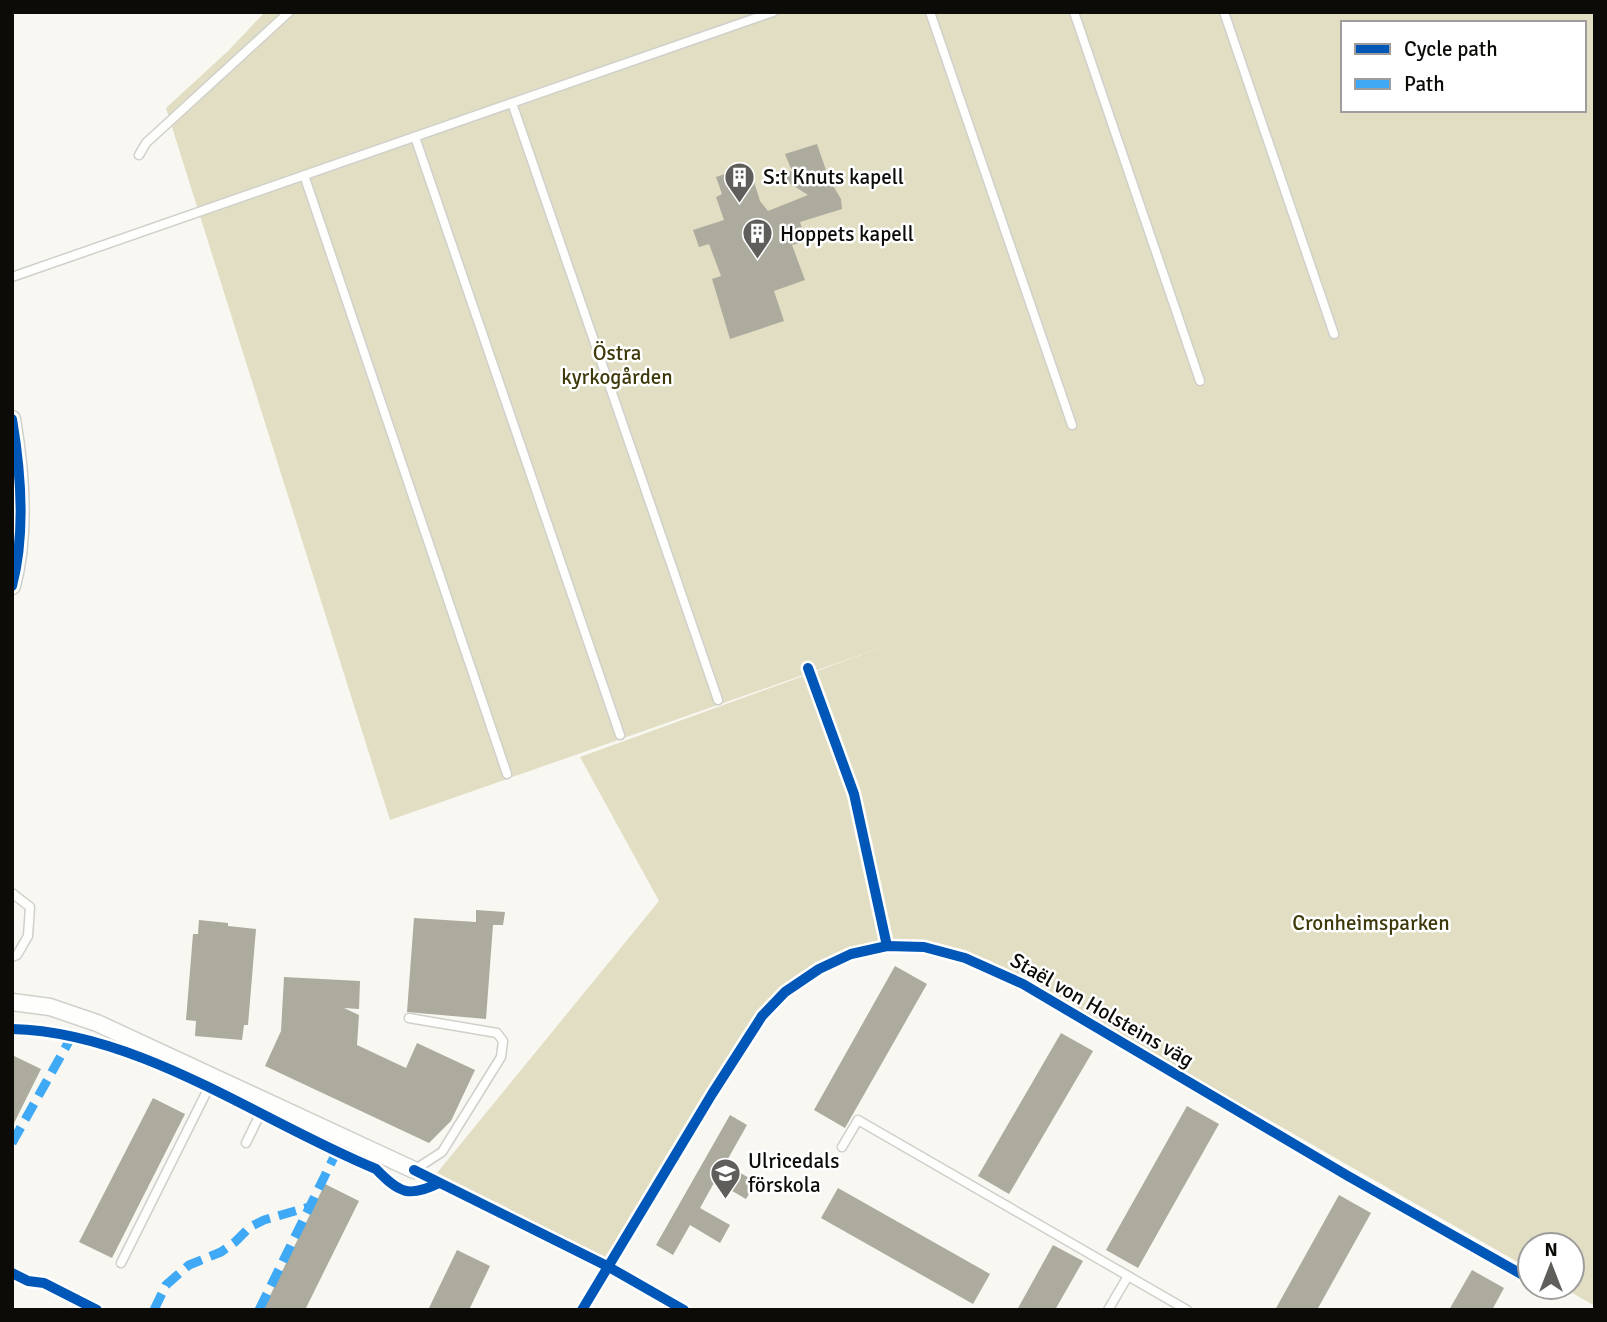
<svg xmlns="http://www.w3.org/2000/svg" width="1607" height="1322" viewBox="0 0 1607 1322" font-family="Signika,sans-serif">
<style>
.green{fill:#e1dec3;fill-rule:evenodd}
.building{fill:#acab9d}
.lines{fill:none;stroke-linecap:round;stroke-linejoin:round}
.lane-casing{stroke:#d0d0cb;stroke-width:11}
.street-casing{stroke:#d0d0cb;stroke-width:19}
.lane{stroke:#fefefd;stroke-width:8}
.street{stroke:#fefefd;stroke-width:16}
.quiet{stroke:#3fa9f5;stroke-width:9;stroke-dasharray:18 9;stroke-linecap:butt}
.cycleway-casing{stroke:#fff;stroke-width:15}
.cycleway{stroke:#0057b8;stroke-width:10}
.labels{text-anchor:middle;stroke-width:5;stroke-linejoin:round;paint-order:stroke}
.poi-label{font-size:21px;fill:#0c0b08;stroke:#fff;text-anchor:start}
.park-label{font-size:21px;fill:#3f3a0b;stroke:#fff}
.street-label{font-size:21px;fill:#0c0b08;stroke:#fff}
</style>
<rect width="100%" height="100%" fill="#f8f7f1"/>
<path class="green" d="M 265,12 L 1595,12 L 1595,1306 L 1562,1287 L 1572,1287 L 1572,1245 L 1530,1245 L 1530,1269 L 989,960 L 931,944 L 884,941 L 840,955 L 799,975 L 759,1008 L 606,1262 L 437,1173 L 659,901 L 580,757 L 889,645 L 390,820 L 166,108 L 228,51 ZM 1343,23 L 1584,23 L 1584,110 L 1343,110 Z"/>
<g class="building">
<path d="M 817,144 L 829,179 L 841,199 L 842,209 L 800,222 L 806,241 L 792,245 L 805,280 L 774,291 L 784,321 L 730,339 L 712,279 L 721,276 L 709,244 L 699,247 L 693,230 L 724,220 L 716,197 L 722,194 L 716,177 L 749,166 L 760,201 L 768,211 L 808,195 L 789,183 L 785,173 L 792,171 L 785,154 Z"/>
<path d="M 476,910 L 505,912 L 503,925 L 493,925 L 486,1019 L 407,1012 L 414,918 L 476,922 Z"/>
<path d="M 199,920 L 228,923 L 228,926 L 256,929 L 248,1025 L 244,1025 L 242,1040 L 195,1036 L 196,1021 L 186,1020 L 193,934 L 198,934 Z"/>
<path d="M 895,966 L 927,984 L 845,1128 L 814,1110 Z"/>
<path d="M 284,977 L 360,981 L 359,1009 L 344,1008 L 359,1015 L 357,1045 L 406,1068 L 417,1043 L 475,1070 L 451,1121 L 429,1143 L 265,1066 L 281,1031 Z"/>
<path d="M 1061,1033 L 1093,1051 L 1009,1194 L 978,1176 Z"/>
<path d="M 12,1055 L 41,1069 L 12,1127 Z"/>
<path d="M 153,1098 L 185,1114 L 112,1258 L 79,1242 Z"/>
<path d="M 1187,1106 L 1219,1124 L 1138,1268 L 1106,1250 Z"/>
<path d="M 730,1115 L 747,1125 L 725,1164 L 756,1182 L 746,1199 L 715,1181 L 700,1208 L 730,1225 L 720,1243 L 690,1225 L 673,1255 L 656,1245 Z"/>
<path d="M 325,1184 L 359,1201 L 305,1310 L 263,1310 Z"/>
<path d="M 838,1188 L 990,1274 L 973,1304 L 821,1218 Z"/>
<path d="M 1339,1195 L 1371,1213 L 1317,1310 L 1275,1310 Z"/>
<path d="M 1053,1245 L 1083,1261 L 1055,1310 L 1017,1310 Z"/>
<path d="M 457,1250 L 490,1266 L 469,1310 L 428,1310 Z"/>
<path d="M 1472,1270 L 1504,1288 L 1492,1310 L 1449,1310 Z"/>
</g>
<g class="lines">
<defs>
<g id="lane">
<path d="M 930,12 L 1072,425"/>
<path d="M 1074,12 L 1200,381"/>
<path d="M 1224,12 L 1334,334"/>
<path d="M 512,103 L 718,700"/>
<path d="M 415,137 L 620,735"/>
<path d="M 139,155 L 146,143 L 289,12"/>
<path d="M 304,175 L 507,774"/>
<path d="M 12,277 L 773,12"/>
<path d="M 12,893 L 30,907 L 28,936 L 17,955 L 12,957"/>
<path d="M 409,1018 L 497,1033 L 503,1041 L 501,1057 L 442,1152 L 414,1170"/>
<path d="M 246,1143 L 266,1102"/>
<path d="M 842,1147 L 858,1120 L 1187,1310"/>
<path d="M 121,1263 L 214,1077"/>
<path d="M 1108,1310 L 1128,1276"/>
</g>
<g id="street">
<path d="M 12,419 C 21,472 26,533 12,586"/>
<path d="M 12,1002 L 50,1007 L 97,1023 L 414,1170"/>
</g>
</defs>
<use href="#lane" class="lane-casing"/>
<use href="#street" class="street-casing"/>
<use href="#lane" class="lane"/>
<use href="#street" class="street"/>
<g class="quiet">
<path d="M 12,1143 L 72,1036"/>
<path d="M 154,1310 L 166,1285 L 189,1265 L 221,1252 L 235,1242 L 250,1227 L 264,1220 L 309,1207"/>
<path d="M 259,1310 L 337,1151"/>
</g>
<defs>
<g id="cycleway">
<path d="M 12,419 C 21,472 26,533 12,586"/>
<path d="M 808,668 L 854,794 L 887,946"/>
<path d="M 12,1029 C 140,1032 261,1122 376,1169 C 399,1193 409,1198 439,1183"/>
<path d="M 414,1170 L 607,1266 L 684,1310"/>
<path d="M 12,1273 L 28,1281 L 44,1283 L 97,1310"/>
<path d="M 582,1310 L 712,1094 L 762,1016 L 785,992 L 819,969 L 851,954 L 887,946 L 924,947 L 965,958 L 1023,984 L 1348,1176 L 1530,1279"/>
</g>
</defs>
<use href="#cycleway" class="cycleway-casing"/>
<use href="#cycleway" class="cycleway"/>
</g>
<defs>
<symbol id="building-pin" viewBox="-11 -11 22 30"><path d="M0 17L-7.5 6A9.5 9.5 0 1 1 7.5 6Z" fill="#5f5e5a" stroke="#fff"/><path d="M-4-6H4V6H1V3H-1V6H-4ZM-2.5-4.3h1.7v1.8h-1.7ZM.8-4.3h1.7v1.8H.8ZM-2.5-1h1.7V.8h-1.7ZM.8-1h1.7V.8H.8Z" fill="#fff"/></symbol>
<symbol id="school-pin" viewBox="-11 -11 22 30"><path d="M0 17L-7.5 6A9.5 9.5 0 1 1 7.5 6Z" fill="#5f5e5a" stroke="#fff"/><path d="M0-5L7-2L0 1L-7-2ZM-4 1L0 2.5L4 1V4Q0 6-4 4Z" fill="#fff"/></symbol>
</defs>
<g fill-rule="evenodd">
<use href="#building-pin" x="722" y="160" width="35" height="47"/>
<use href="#building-pin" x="740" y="216" width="35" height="47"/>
<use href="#school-pin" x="708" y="1156" width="35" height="47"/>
</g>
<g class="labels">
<g class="poi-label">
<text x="763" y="184">S:t Knuts kapell</text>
<text x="780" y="241">Hoppets kapell</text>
<text x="748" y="1168">Ulricedals<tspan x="748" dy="24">förskola</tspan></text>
</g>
<g class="park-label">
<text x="617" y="360">Östra<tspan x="617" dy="24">kyrkogården</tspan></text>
<text x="1371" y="930">Cronheimsparken</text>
</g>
<g class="street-label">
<text transform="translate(1102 1010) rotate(30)" y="7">Staël von Holsteins väg</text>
</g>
</g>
<rect width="1607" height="1322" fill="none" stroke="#0c0b08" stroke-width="28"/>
<rect x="1341" y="21" width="245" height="91" fill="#ffffff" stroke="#9e9d9c" stroke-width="2"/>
<rect x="1355" y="44" width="35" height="10" fill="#0057b8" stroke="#9e9d9c" stroke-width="2"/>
<text x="1404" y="56" font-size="21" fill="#0c0b08">Cycle path</text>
<rect x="1355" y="79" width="35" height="10" fill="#3fa9f5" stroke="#9e9d9c" stroke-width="2"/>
<text x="1404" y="91" font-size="21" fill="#0c0b08">Path</text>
<g transform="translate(1551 1266)"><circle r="33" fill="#ffffff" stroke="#9e9d9c" stroke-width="2"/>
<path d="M0-5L12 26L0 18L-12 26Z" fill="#5f5e5a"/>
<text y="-10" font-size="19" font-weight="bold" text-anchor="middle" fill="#0c0b08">N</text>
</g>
</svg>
